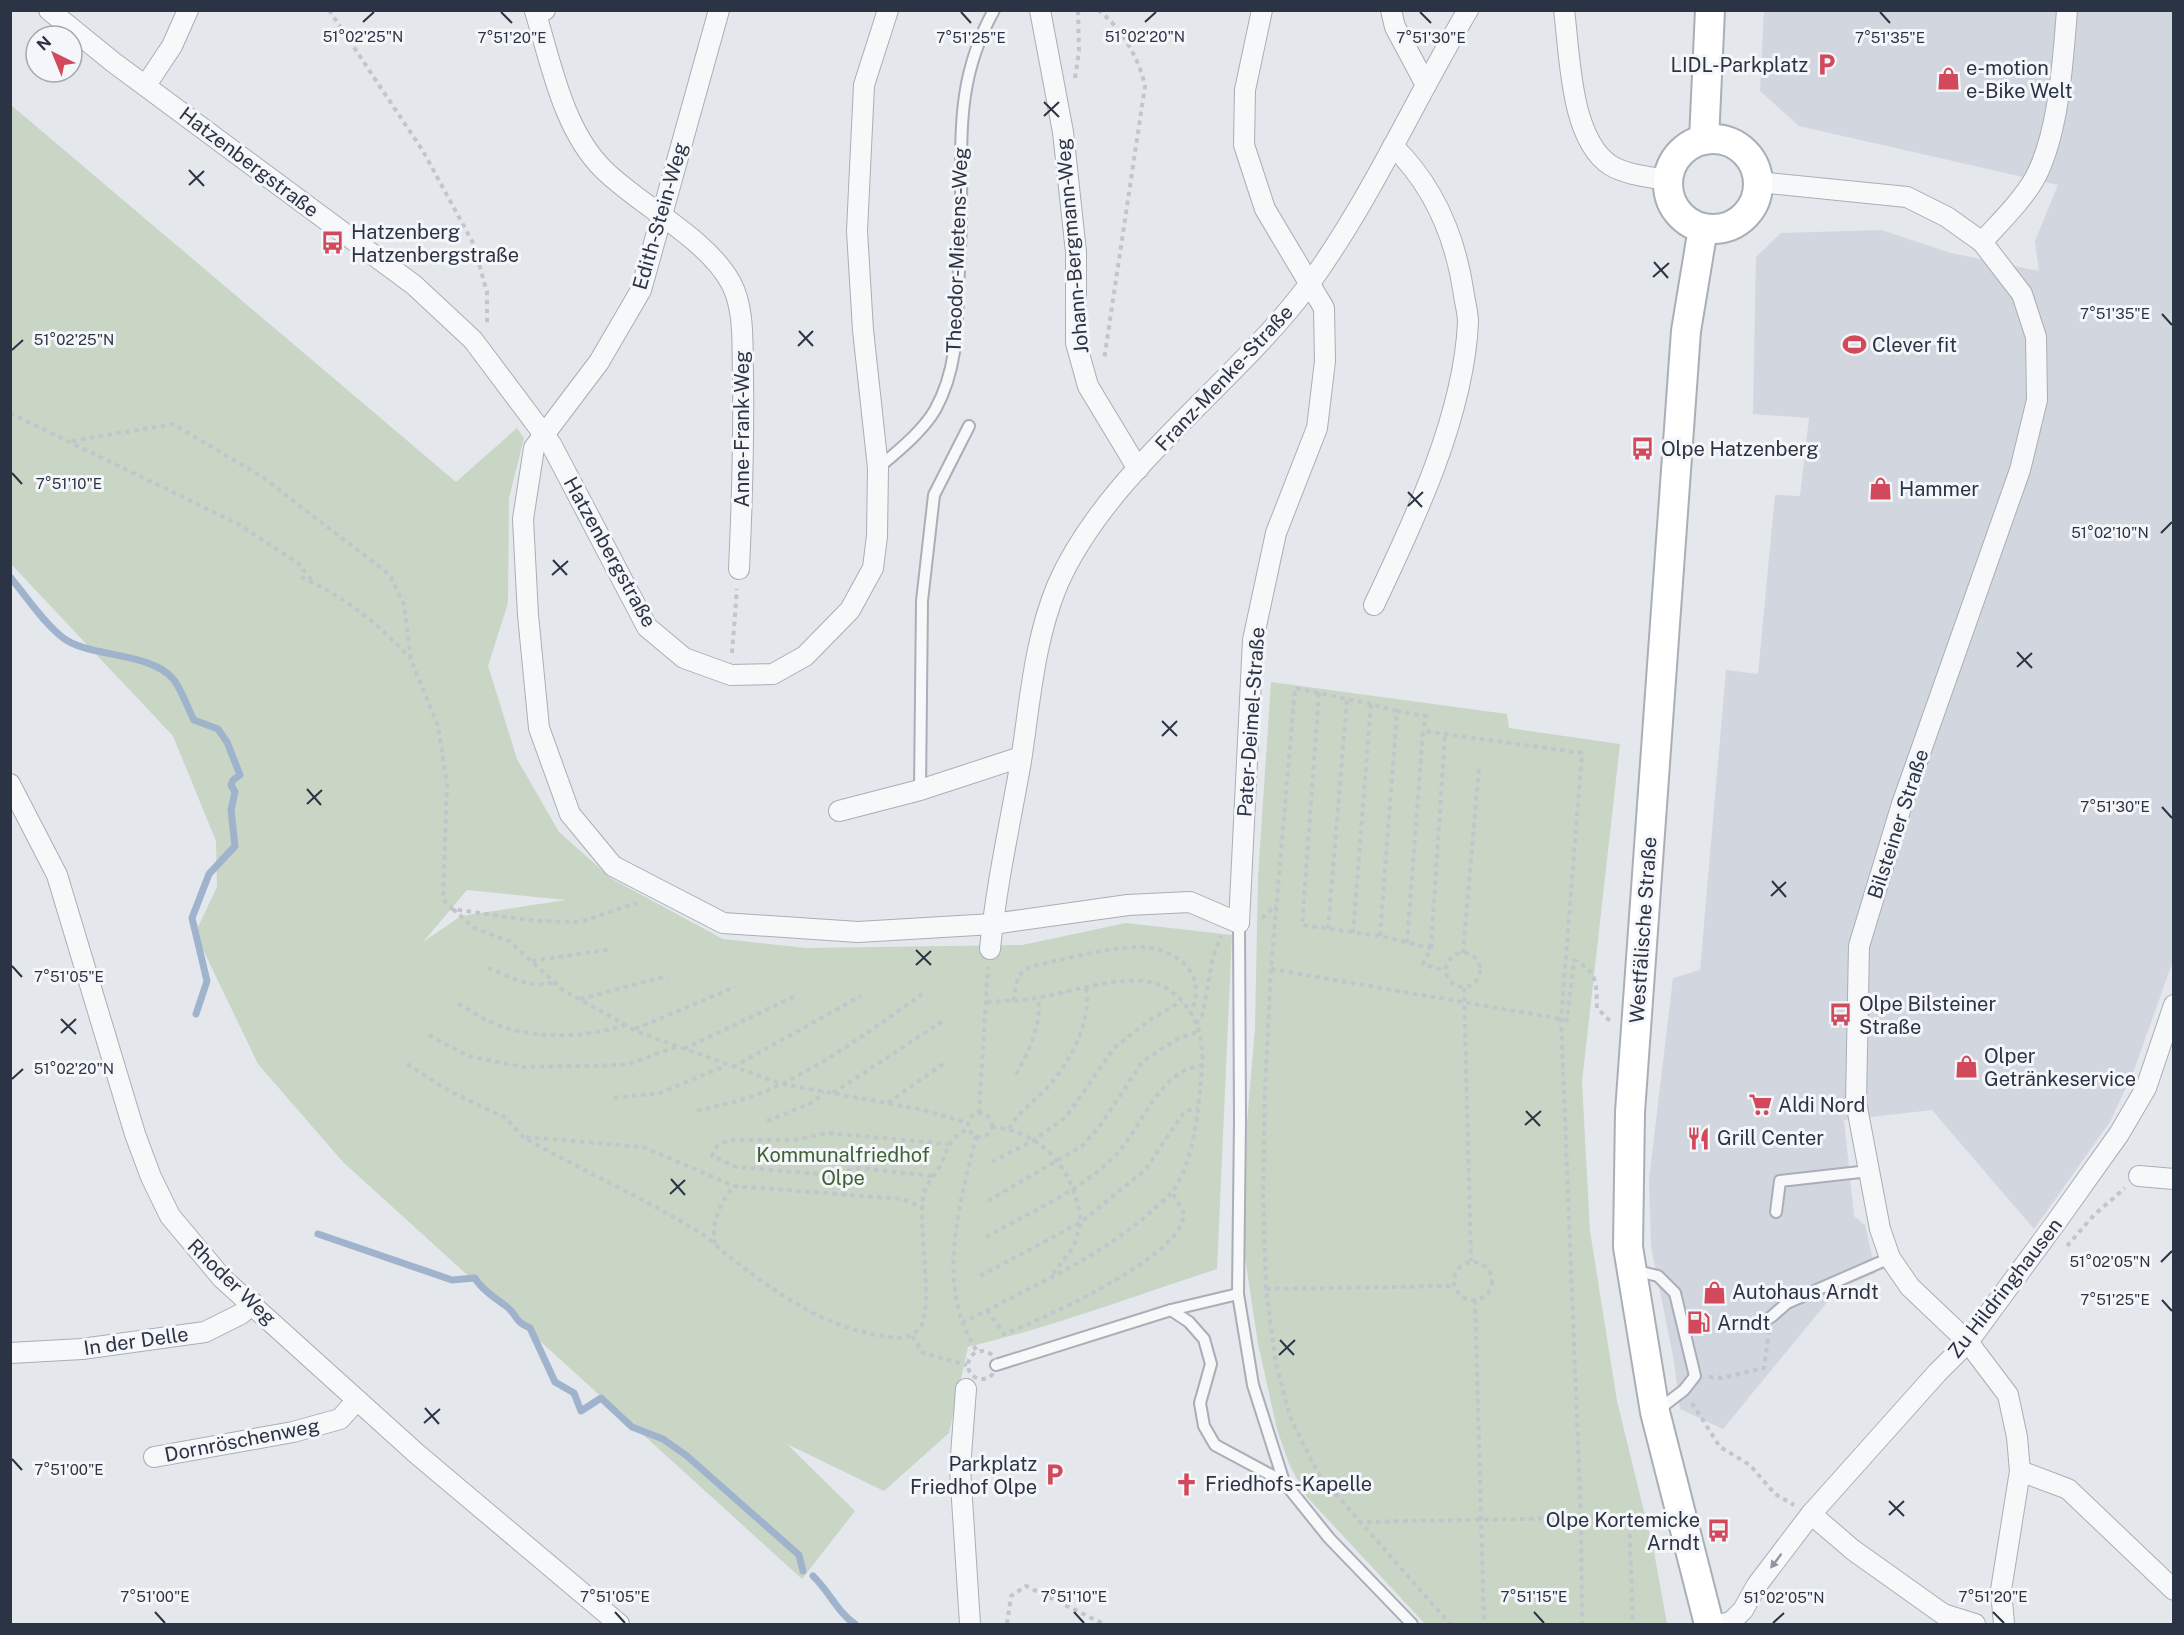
<svg xmlns="http://www.w3.org/2000/svg" width="2184" height="1635" viewBox="0 0 2184 1635" font-family="'Public Sans',sans-serif">
<style>
.built{fill:#d2d6de}
.green{fill:#c9d6c5;fill-rule:evenodd}
.lines{fill:none;stroke-linecap:round;stroke-linejoin:round}
.stream{stroke:#9fb4cc;stroke-width:7}
.lane-casing{stroke:#a9aeb7;stroke-width:14}
.street-casing{stroke:#a9aeb7;stroke-width:22}
.secondary-casing{stroke:#a9aeb7;stroke-width:32}
.path{stroke:#c2c5cb;stroke-width:4;stroke-dasharray:4.5 4.5;stroke-linecap:butt}
.lane{stroke:#f7f8fa;stroke-width:10}
.street{stroke:#f7f8fa;stroke-width:20}
.secondary{stroke:#fff;stroke-width:28}
.oneway{fill:#9196a0}
.ticks{fill:none;stroke:#2b3445;stroke-width:2}
.labels{text-anchor:middle;stroke-width:6;stroke-linejoin:round;paint-order:stroke}
.poi-label{font-size:20px;fill:#2b3445;stroke:#f4f6f9;text-anchor:start}
.street-label{font-size:20px;fill:#2b3445;stroke:#f4f6f9}
.park-label{font-size:20px;fill:#3f6138;stroke:#f4f6f9}
.ticks-label{font-size:15px;text-anchor:middle;fill:#2b3445;stroke:#f4f6f9;stroke-width:6;stroke-linejoin:round;paint-order:stroke}
</style>
<rect width="100%" height="100%" fill="#e4e7ec"/>
<path class="built" d="M 1764,11 L 2173,11 L 2173,961 L 2134,1070 L 2110,1122 L 2034,1229 L 1932,1110 L 1844,1120 L 1854,1216 L 1865,1225 L 1876,1273 L 1838,1289 L 1723,1429 L 1680,1409 L 1674,1361 L 1651,1247 L 1649,1179 L 1673,978 L 1700,970 L 1726,670 L 1758,674 L 1775,495 L 1800,496 L 1809,418 L 1753,414 L 1756,257 L 1781,233 L 1881,230 L 1951,253 L 2039,271 L 2035,241 L 2058,185 L 1799,126 L 1760,91 Z"/>
<g class="green">
<path d="M 11,105 L 456,482 L 517,428 L 524,438 L 509,498 L 508,603 L 488,666 L 517,759 L 559,832 L 612,879 L 723,939 L 806,948 L 1022,945 L 1126,923 L 1232,935 L 1217,1269 C 1134,1296 1052,1327 968,1347 L 949,1433 L 884,1491 L 787,1444 L 855,1511 L 802,1579 L 343,1162 L 258,1064 L 195,933 L 217,887 L 216,841 L 173,736 L 11,564 ZM 467,890 L 566,900 L 461,916 L 423,942 Z"/>
<path d="M 1271,682 L 1507,714 L 1509,728 L 1620,744 L 1582,1082 L 1590,1231 L 1617,1401 L 1654,1552 L 1667,1624 L 1425,1624 L 1307,1497 L 1289,1464 L 1277,1429 L 1258,1344 L 1243,1244 L 1247,1123 L 1255,1028 L 1258,877 Z"/>
</g>
<g class="lines">
<g class="stream">
<path d="M 10,577 C 27,597 42,621 62,637 C 87,658 150,651 173,679 C 180,686 188,709 194,720 L 218,729 L 227,742 L 240,775 L 233,780 L 231,785 L 235,792 L 231,810 L 235,846 L 209,874 L 192,918 L 207,981 L 196,1014"/>
<path d="M 318,1234 L 452,1280 L 475,1278 C 481,1289 496,1299 506,1306 C 517,1314 514,1322 530,1328 L 555,1382 L 574,1393 L 581,1411 L 601,1398 L 632,1427 L 663,1439 L 687,1456 L 799,1555 L 803,1571"/>
<path d="M 813,1576 C 829,1591 838,1613 855,1624"/>
</g>
<defs>
<g id="lane">
<path d="M 878,468 C 897,452 922,432 935,410 C 956,372 957,333 958,291 C 959,265 961,239 961,214 C 962,136 955,81 994,10"/>
<path d="M 920,790 L 922,601 L 934,495 L 969,426"/>
<path d="M 1239,923 L 1240,1120 L 1238,1294 L 1253,1385 L 1284,1482 L 1329,1538 L 1412,1624"/>
<path d="M 1776,1212 L 1780,1181 L 1869,1171"/>
<path d="M 1633,1270 L 1658,1276 L 1675,1293 L 1695,1376 L 1684,1390 L 1658,1410"/>
<path d="M 1171,1310 L 1189,1322 L 1204,1339 L 1211,1364 L 1200,1403 L 1204,1426 L 1215,1445 L 1284,1482"/>
<path d="M 1771,1317 L 1787,1303 L 1890,1258"/>
<path d="M 996,1365 L 1171,1310 L 1238,1294"/>
</g>
<g id="street">
<path d="M 49,10 L 113,62 L 414,285 L 473,340 L 551,444 L 647,627 L 684,658 L 731,675 L 773,674 L 805,656 L 850,610 L 873,568 L 877,536 L 878,468 L 863,330 L 857,231 L 864,85 L 888,10"/>
<path d="M 545,10 L 535,11 C 551,63 563,129 603,169 C 640,206 707,238 731,283 C 745,309 742,345 743,373 C 744,439 742,504 739,569"/>
<path d="M 719,10 L 641,290 L 599,362 L 534,448 L 523,519 L 528,615 L 539,728 L 570,814 L 613,866 L 723,923 L 858,932 L 993,924 L 1128,905 L 1190,902 L 1239,923 L 1253,640 L 1276,533 L 1317,428 L 1325,361 L 1324,308 L 1265,209 L 1244,145 L 1245,90 L 1262,10"/>
<path d="M 1040,10 L 1063,132 L 1076,252 L 1076,343 L 1088,386 L 1138,469"/>
<path d="M 1391,10 L 1395,27 L 1426,85"/>
<path d="M 1564,10 C 1570,55 1570,138 1610,165 C 1626,175 1650,177 1668,180"/>
<path d="M 146,85 L 172,46 L 188,10"/>
<path d="M 1758,182 L 1907,197 L 1947,217 L 1982,242 L 2022,294 L 2036,337 L 2037,400 L 2020,470 L 1902,804 L 1859,946 L 1856,1102 L 1880,1229 L 1890,1258 L 1910,1287 L 1968,1342 L 2008,1395 L 2017,1437 L 2020,1471 L 2001,1590 L 2004,1624"/>
<path d="M 1982,242 C 2000,222 2022,201 2035,178 C 2059,133 2063,60 2067,10"/>
<path d="M 1374,605 C 1414,521 1464,416 1468,322 C 1468,313 1465,303 1464,295 C 1456,239 1434,186 1393,146"/>
<path d="M 10,784 L 57,875 L 135,1134 L 151,1177 L 170,1216 L 222,1278 L 417,1454 L 619,1624"/>
<path d="M 839,811 L 920,790 L 1021,757"/>
<path d="M 990,949 C 996,886 1010,824 1021,761 C 1030,702 1034,642 1057,586 C 1106,472 1236,384 1310,283 C 1372,197 1414,101 1468,10"/>
<path d="M 2139,1176 L 2174,1179"/>
<path d="M 10,1353 L 82,1349 L 205,1332 L 241,1314 L 253,1303"/>
<path d="M 966,1389 L 960,1468 L 970,1624"/>
<path d="M 154,1457 L 293,1432 L 340,1419 L 357,1400"/>
<path d="M 2020,1471 L 2068,1489 L 2174,1590"/>
<path d="M 1811,1514 L 1853,1550 L 1943,1614 L 1975,1624"/>
<path d="M 1723,1624 L 1731,1622 L 1743,1610 L 1757,1585 L 1811,1514 L 1937,1373 L 1968,1342 L 2057,1221 L 2119,1134 L 2146,1088 L 2174,1005"/>
</g>
<g id="secondary">
<circle cx="1713" cy="184" r="45"/>
<path d="M 1704,140 L 1710,10"/>
<path d="M 1703,228 L 1686,331 L 1630,1112 L 1628,1247 L 1655,1412 L 1709,1624"/>
</g>
</defs>
<use href="#lane" class="lane-casing"/>
<use href="#street" class="street-casing"/>
<use href="#secondary" class="secondary-casing"/>
<g class="path">
<path d="M 329,10 L 423,151 L 473,243 L 487,292 L 487,326"/>
<path d="M 1098,10 C 1121,27 1139,58 1145,86 L 1104,360"/>
<path d="M 1075,78 L 1079,51 L 1078,10"/>
<path d="M 10,413 L 238,524 L 298,563 L 314,583"/>
<path d="M 72,441 L 173,424 L 261,476 L 390,575 L 404,605 L 411,660 L 438,726 L 447,785 L 443,899 L 452,909 L 535,921 L 580,922 L 637,903"/>
<path d="M 301,577 C 346,598 377,622 411,659"/>
<path d="M 732,653 L 737,589"/>
<path d="M 1319,693 L 1302,925 L 1380,936 L 1431,948 L 1423,964 L 1445,971"/>
<path d="M 1371,704 L 1295,688 L 1271,969 L 1265,1090 L 1263,1195 L 1266,1289 L 1276,1364 L 1290,1417 L 1319,1475 L 1450,1624"/>
<path d="M 453,909 L 474,928 L 509,941 L 563,990 L 638,1032 L 782,1084 L 924,1110 L 967,1123"/>
<path d="M 1262,918 L 1276,905"/>
<path d="M 1328,929 L 1347,699"/>
<path d="M 1353,933 L 1371,704 L 1397,711"/>
<path d="M 1380,936 L 1397,711 L 1426,716 L 1423,731"/>
<path d="M 1407,943 L 1423,731 L 1582,753 L 1561,1019 L 1581,1518 L 1582,1624"/>
<path d="M 1431,948 L 1445,734"/>
<circle cx="1463" cy="970" r="17"/>
<path d="M 1463,953 L 1479,767"/>
<path d="M 532,961 L 612,949"/>
<path d="M 488,968 C 509,976 532,990 554,982"/>
<path d="M 1271,969 L 1567,1020 L 1574,960 C 1599,972 1596,984 1597,1008 L 1611,1022"/>
<path d="M 1464,988 L 1471,1261"/>
<path d="M 580,999 L 668,976"/>
<path d="M 1013,1001 L 1018,976 L 1030,967 C 1059,960 1107,948 1135,947 C 1175,946 1209,972 1191,1013"/>
<path d="M 458,1004 C 472,1011 486,1021 500,1026 C 539,1039 587,1038 625,1025"/>
<path d="M 1196,1024 L 1202,1016 L 1213,957 L 1221,936"/>
<path d="M 635,1029 L 735,987"/>
<path d="M 429,1035 L 468,1056 L 523,1067 L 626,1065 L 676,1047"/>
<path d="M 684,1049 L 795,996"/>
<path d="M 407,1064 L 451,1092 L 506,1118 L 523,1137 C 581,1170 642,1197 699,1232 C 711,1239 720,1250 731,1258 C 776,1293 825,1328 883,1336 C 895,1338 906,1340 917,1331 C 937,1316 916,1223 924,1193 C 927,1182 937,1173 942,1162 C 949,1145 951,1136 969,1129"/>
<path d="M 733,1067 L 861,996"/>
<path d="M 1016,1074 C 1029,1051 1042,1025 1038,998"/>
<path d="M 833,1093 L 946,1019"/>
<path d="M 614,1098 L 660,1093 L 725,1066"/>
<path d="M 888,1103 L 943,1064"/>
<path d="M 697,1111 C 716,1106 737,1102 756,1095 C 812,1074 873,1029 922,994"/>
<circle cx="980" cy="1125" r="12"/>
<path d="M 979,1113 L 988,967"/>
<path d="M 767,1121 L 814,1102 L 824,1092"/>
<path d="M 1009,1129 C 1018,1113 1031,1104 1044,1091 C 1068,1067 1092,1023 1086,989"/>
<path d="M 976,1136 C 960,1205 934,1287 977,1351"/>
<path d="M 526,1137 L 643,1147 L 734,1186 L 902,1199 L 923,1207"/>
<path d="M 992,1162 L 1034,1140 L 1066,1117 L 1114,1048 L 1151,1019 L 1182,1001"/>
<path d="M 842,1176 L 846,1195"/>
<path d="M 932,1176 L 860,1168 L 849,1170 L 842,1176 L 736,1167 L 712,1156 L 717,1146 L 729,1140 L 794,1140 L 827,1133 L 948,1144"/>
<path d="M 988,1201 L 1082,1146 L 1099,1127 L 1143,1061 L 1179,1038 L 1201,1031"/>
<path d="M 986,1237 C 1031,1211 1087,1189 1121,1149 C 1146,1119 1159,1072 1202,1065"/>
<path d="M 715,1244 C 711,1221 720,1203 734,1186"/>
<path d="M 2067,1246 L 2094,1215 L 2125,1188"/>
<circle cx="1473" cy="1281" r="19"/>
<path d="M 1053,1274 L 1074,1246 L 1081,1222 L 1145,1170 L 1185,1111 L 1198,1108"/>
<path d="M 980,1276 L 1081,1222 C 1075,1172 1045,1132 992,1127"/>
<path d="M 1266,1289 L 1454,1286"/>
<path d="M 1475,1300 L 1484,1624"/>
<path d="M 987,1310 L 1004,1334 C 1046,1318 1152,1268 1177,1232 C 1181,1227 1182,1220 1185,1215 L 1172,1192"/>
<path d="M 962,1323 C 1026,1289 1099,1259 1153,1210 C 1159,1204 1168,1198 1173,1191 C 1196,1156 1198,1110 1202,1069 C 1205,1036 1193,1000 1160,985 C 1128,971 1066,994 1031,999 C 1016,1001 1001,1001 986,1002"/>
<path d="M 912,1336 L 923,1353 L 967,1365"/>
<circle cx="982" cy="1365" r="14"/>
<path d="M 1709,1377 L 1722,1378 L 1764,1368 L 1769,1332"/>
<path d="M 1692,1403 L 1720,1447 L 1750,1465 L 1775,1494 L 1794,1505"/>
<path d="M 1303,1483 L 1319,1475"/>
<path d="M 1358,1522 L 1629,1517 L 1633,1624"/>
<path d="M 1007,1624 L 1011,1596 L 1026,1586 L 1104,1624"/>
</g>
<use href="#lane" class="lane"/>
<use href="#street" class="street"/>
<use href="#secondary" class="secondary"/>
</g>
<defs><path id="oneway-solid" d="M-6-.8H1V-3.2L6.5 0L1 3.2V.8H-6Z" transform="scale(1.5)"/></defs>
<use class="oneway" href="#oneway-solid" transform="translate(1776 1561) rotate(127)"/>
<path class="ticks" d="M 501,12 L 512,23M 961,12 L 971,23M 1420,12 L 1431,23M 1880,12 L 1890,23M 363,22 L 374,12M 1145,22 L 1156,12M 1044,102 L 1059,117M 1044,116 L 1059,102M 189,170 L 204,186M 189,185 L 204,171M 1654,262 L 1668,278M 1653,277 L 1669,263M 2162,314 L 2172,325M 799,331 L 813,346M 798,346 L 813,331M 12,350 L 23,340M 12,473 L 22,484M 1408,492 L 1422,507M 1408,506 L 1423,492M 2161,533 L 2172,522M 553,560 L 567,575M 552,575 L 568,561M 2017,652 L 2032,668M 2017,667 L 2032,653M 1162,721 L 1177,736M 1162,736 L 1177,721M 307,789 L 321,805M 307,804 L 322,790M 2162,807 L 2172,818M 1772,881 L 1786,897M 1771,896 L 1786,882M 916,950 L 931,965M 916,965 L 931,951M 12,966 L 22,977M 61,1019 L 76,1034M 61,1033 L 76,1019M 12,1079 L 23,1069M 1526,1111 L 1540,1126M 1525,1125 L 1541,1111M 671,1179 L 685,1195M 670,1194 L 685,1180M 2161,1262 L 2172,1251M 2162,1300 L 2172,1311M 1280,1340 L 1294,1355M 1279,1355 L 1295,1340M 425,1408 L 439,1424M 424,1423 L 440,1409M 12,1459 L 22,1470M 1889,1501 L 1904,1516M 1889,1515 L 1904,1501M 155,1612 L 165,1623M 615,1612 L 625,1623M 1074,1612 L 1084,1623M 1534,1612 L 1544,1623M 1993,1612 L 2004,1623M 1773,1623 L 1784,1613"/>
<defs>
<symbol id="parking-bare" viewBox="-9 -9 18 18"><path d="M-3.5-5.5H1a3.5 3.5 0 0 1 0 7H-1V5.5H-3.5ZM-1-3.4V-.6H.8a1.4 1.4 0 0 0 0-2.8Z" fill="#d1495b" stroke="#f4f6f9" stroke-width="2.5" paint-order="stroke"/></symbol>
<symbol id="shop-bare" viewBox="-9 -9 18 18"><path d="M-5-2.5h2.3a2.7 3.5 0 0 1 5.4 0H5L5.5 6h-11ZM-1.5-2.5h3a1.5 2.3 0 0 0-3 0Z" fill="#d1495b" stroke="#f4f6f9" stroke-width="2.5" paint-order="stroke"/></symbol>
<symbol id="bus-bare" viewBox="-9 -9 18 18"><path d="M-5-6H5V4H4V6H2V4H-2V6H-4V4H-5ZM-3.5-4V0h7V-4ZM-3.5 1.2v1.5H-2V1.2ZM2 1.2v1.5H3.5V1.2Z" fill="#d1495b" stroke="#f4f6f9" stroke-width="2.5" paint-order="stroke"/></symbol>
<symbol id="stadium-bare" viewBox="-9 -9 18 18"><path d="M0-5a6.5 5 0 1 0 0 10a6.5 5 0 1 0 0-10ZM-3.5-1.8h7v3.6h-7Z" fill="#d1495b" stroke="#f4f6f9" stroke-width="2.5" paint-order="stroke"/></symbol>
<symbol id="supermarket-bare" viewBox="-9 -9 18 18"><path d="M-6-5.5h2.5l.6 2H6L4.5 2H-2.5L-4.4-4H-6ZM-1.5 3.2a1.3 1.3 0 1 0 .1 0ZM3 3.2a1.3 1.3 0 1 0 .1 0Z" fill="#d1495b" stroke="#f4f6f9" stroke-width="2.5" paint-order="stroke"/></symbol>
<symbol id="restaurant-bare" viewBox="-9 -9 18 18"><path d="M-5-6h1v4h1v-4h1v4h1v-4h1v5L-1.5 .5V6h-2V.5L-5-1ZM5-6V6H3V1.5H1.5Q1.5-4 5-6Z" fill="#d1495b" stroke="#f4f6f9" stroke-width="2.5" paint-order="stroke"/></symbol>
<symbol id="fuel-bare" viewBox="-9 -9 18 18"><path d="M-5.5-6h7V0h2V4h1.3V-2.5L3-4.5l.8-.8L6-3V5H2.5V1h-1V6h-7ZM-4.2-4.7v3.2H.2V-4.7Z" fill="#d1495b" stroke="#f4f6f9" stroke-width="2.5" paint-order="stroke"/></symbol>
<symbol id="church-bare" viewBox="-9 -9 18 18"><path d="M-1.2-6h2.4v3.5h3.3v2.4h-3.3V6h-2.4V-.1h-3.3v-2.4h3.3Z" fill="#d1495b" stroke="#f4f6f9" stroke-width="2.5" paint-order="stroke"/></symbol>
</defs>
<g fill-rule="evenodd">
<use href="#parking-bare" x="1810" y="48" width="33" height="33"/>
<use href="#shop-bare" x="1932" y="62" width="33" height="33"/>
<use href="#bus-bare" x="316" y="226" width="33" height="33"/>
<use href="#stadium-bare" x="1838" y="328" width="33" height="33"/>
<use href="#bus-bare" x="1626" y="432" width="33" height="33"/>
<use href="#shop-bare" x="1864" y="472" width="33" height="33"/>
<use href="#bus-bare" x="1824" y="998" width="33" height="33"/>
<use href="#shop-bare" x="1950" y="1050" width="33" height="33"/>
<use href="#supermarket-bare" x="1744" y="1088" width="33" height="33"/>
<use href="#restaurant-bare" x="1682" y="1122" width="33" height="33"/>
<use href="#shop-bare" x="1698" y="1276" width="33" height="33"/>
<use href="#fuel-bare" x="1682" y="1306" width="33" height="33"/>
<use href="#parking-bare" x="1038" y="1458" width="33" height="33"/>
<use href="#church-bare" x="1170" y="1468" width="33" height="33"/>
<use href="#bus-bare" x="1702" y="1514" width="33" height="33"/>
</g>
<g class="labels">
<g class="poi-label">
<text x="1808" y="72" text-anchor="end">LIDL-Parkplatz</text>
<text x="1966" y="75">e-motion<tspan x="1966" dy="23">e-Bike Welt</tspan></text>
<text x="351" y="239">Hatzenberg<tspan x="351" dy="23">Hatzenbergstraße</tspan></text>
<text x="1872" y="352">Clever fit</text>
<text x="1661" y="456">Olpe Hatzenberg</text>
<text x="1899" y="496">Hammer</text>
<text x="1859" y="1011">Olpe Bilsteiner<tspan x="1859" dy="23">Straße</tspan></text>
<text x="1984" y="1063">Olper<tspan x="1984" dy="23">Getränkeservice</tspan></text>
<text x="1778" y="1112">Aldi Nord</text>
<text x="1717" y="1145">Grill Center</text>
<text x="1732" y="1299">Autohaus Arndt</text>
<text x="1717" y="1330">Arndt</text>
<text x="1037" y="1471" text-anchor="end">Parkplatz<tspan x="1037" dy="23">Friedhof Olpe</tspan></text>
<text x="1205" y="1491">Friedhofs-Kapelle</text>
<text x="1700" y="1527" text-anchor="end">Olpe Kortemicke<tspan x="1700" dy="23">Arndt</tspan></text>
</g>
<g class="street-label">
<text transform="translate(249 162) rotate(37)" y="7">Hatzenbergstraße</text>
<text transform="translate(660 216) rotate(-74)" y="7">Edith-Stein-Weg</text>
<text transform="translate(1072 246) rotate(-95)" y="7">Johann-Bergmann-Weg</text>
<text transform="translate(957 250) rotate(-88)" y="7">Theodor-Mietens-Weg</text>
<text transform="translate(1224 378) rotate(-47)" y="7">Franz-Menke-Straße</text>
<text transform="translate(742 429) rotate(-90)" y="7">Anne-Frank-Weg</text>
<text transform="translate(610 552) rotate(61)" y="7">Hatzenbergstraße</text>
<text transform="translate(1251 722) rotate(-86)" y="7">Pater-Deimel-Straße</text>
<text transform="translate(1898 824) rotate(-72)" y="7">Bilsteiner Straße</text>
<text transform="translate(1643 930) rotate(-86)" y="7">Westfälische Straße</text>
<text transform="translate(232 1282) rotate(44)" y="7">Rhoder Weg</text>
<text transform="translate(2005 1288) rotate(-52)" y="7">Zu Hildringhausen</text>
<text transform="translate(136 1341) rotate(-8)" y="7">In der Delle</text>
<text transform="translate(242 1440) rotate(-11)" y="7">Dornröschenweg</text>
</g>
<g class="park-label">
<text x="843" y="1162">Kommunalfriedhof<tspan x="843" dy="23">Olpe</tspan></text>
</g>
</g>
<g class="ticks-label">
<text x="363" y="42">51°02'25"N</text>
<text x="1145" y="42">51°02'20"N</text>
<text x="512" y="43">7°51'20"E</text>
<text x="971" y="43">7°51'25"E</text>
<text x="1431" y="43">7°51'30"E</text>
<text x="1890" y="43">7°51'35"E</text>
<text x="2115" y="319">7°51'35"E</text>
<text x="74" y="345">51°02'25"N</text>
<text x="69" y="489">7°51'10"E</text>
<text x="2110" y="538">51°02'10"N</text>
<text x="2115" y="812">7°51'30"E</text>
<text x="69" y="982">7°51'05"E</text>
<text x="74" y="1074">51°02'20"N</text>
<text x="2110" y="1267">51°02'05"N</text>
<text x="2115" y="1305">7°51'25"E</text>
<text x="69" y="1475">7°51'00"E</text>
<text x="155" y="1602">7°51'00"E</text>
<text x="615" y="1602">7°51'05"E</text>
<text x="1074" y="1602">7°51'10"E</text>
<text x="1534" y="1602">7°51'15"E</text>
<text x="1993" y="1602">7°51'20"E</text>
<text x="1784" y="1603">51°02'05"N</text>
</g>
<rect width="2184" height="1635" fill="none" stroke="#2b3445" stroke-width="24"/>
<g transform="translate(54 54) rotate(317)"><circle r="28" fill="#f4f6f9" stroke="#a4a8b1" stroke-width="1.5"/>
<path d="M0-4.5L10 22L0 15L-10 22Z" fill="#d1495b"/>
<text y="-9" font-size="16" font-weight="bold" text-anchor="middle" fill="#2b3445">N</text>
</g>
</svg>
